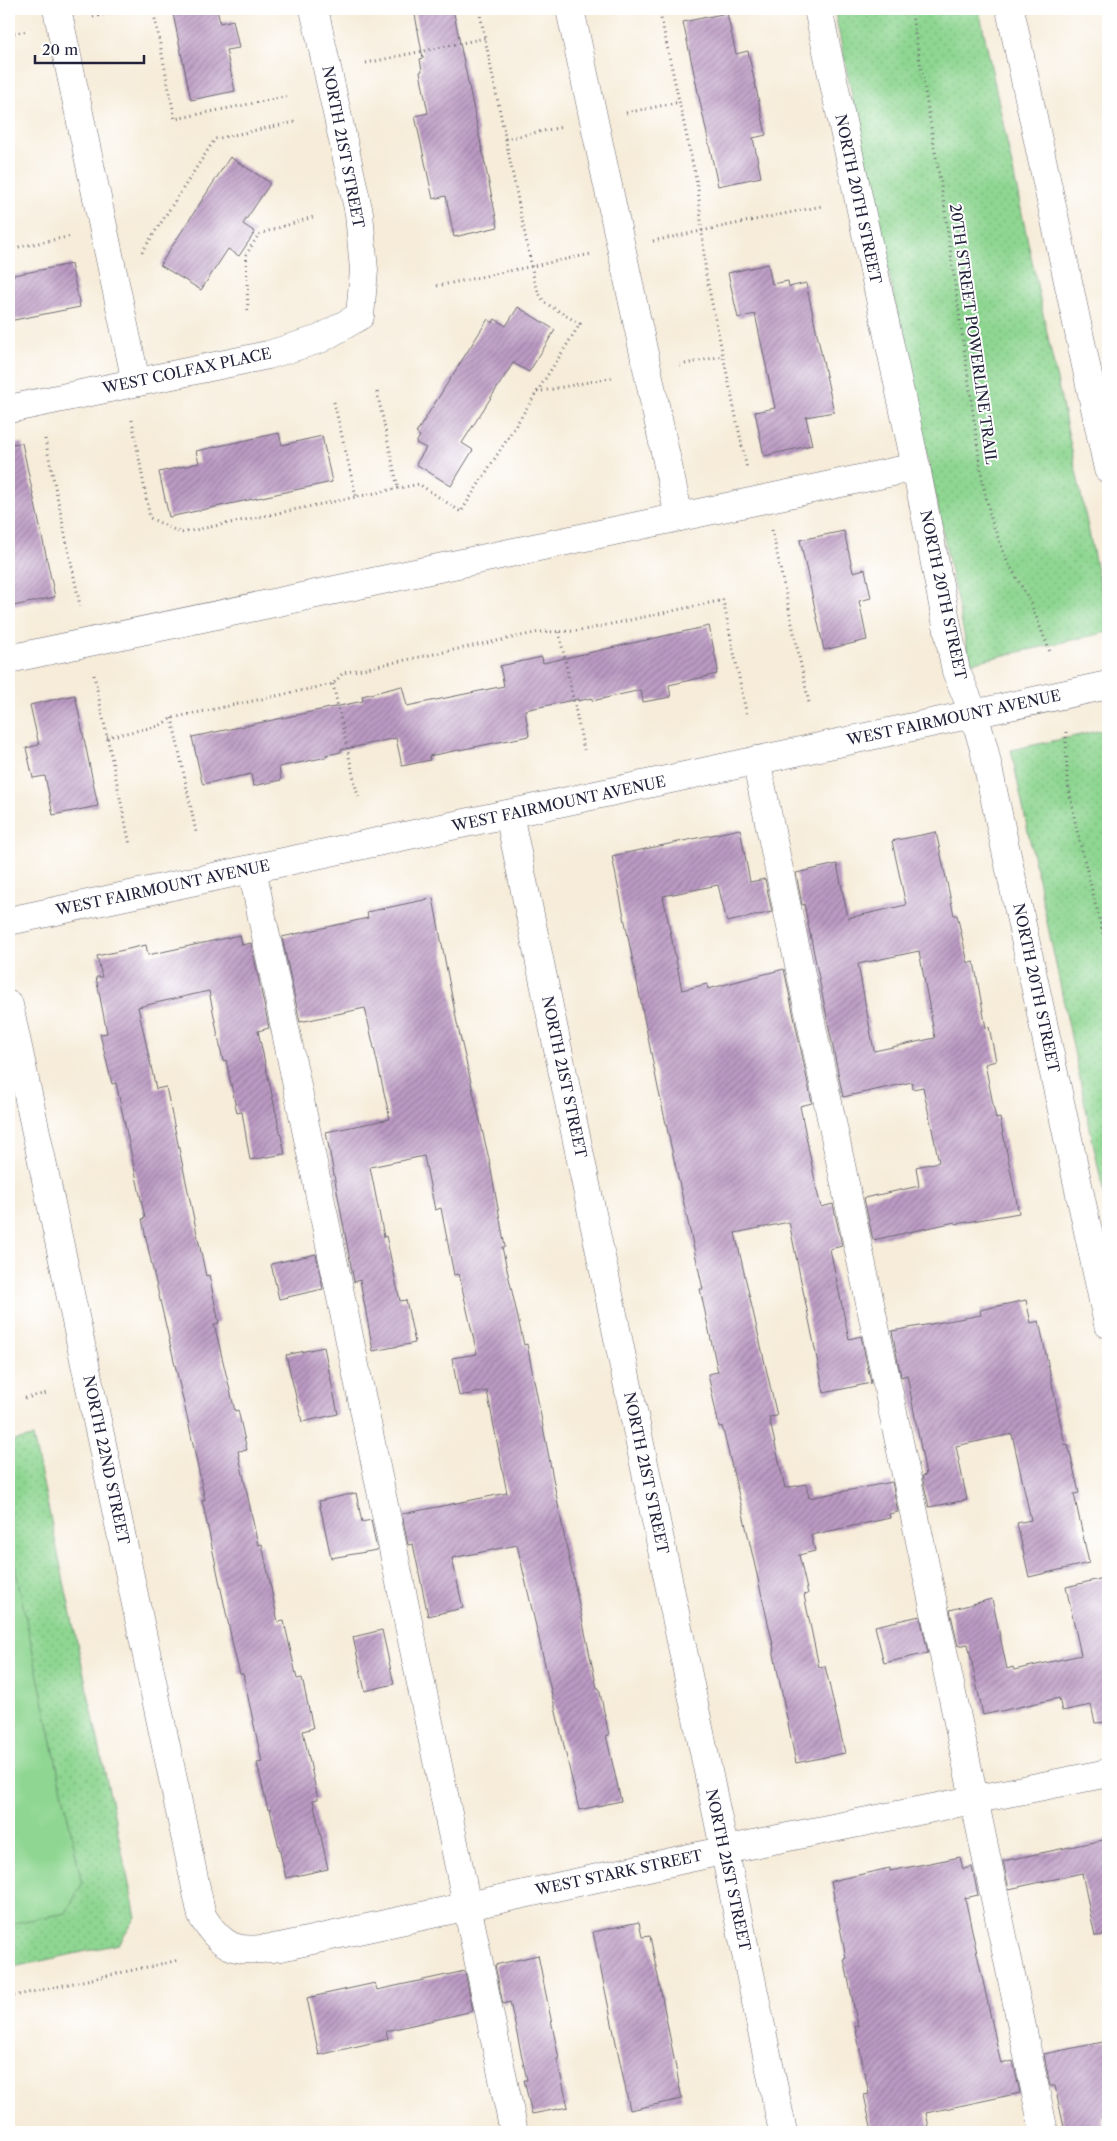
<svg xmlns="http://www.w3.org/2000/svg" width="1117" height="2141" viewBox="0 0 1117 2141" font-family="'Libre Caslon Text',serif">
<style>
.green{fill:url(#green-dots);stroke:#587c66}
.pitch{fill:#8ed691;stroke:#587c66}
.building{fill:url(#building-hatch);fill-rule:evenodd}
.lines{fill:none;stroke-linecap:round;stroke-linejoin:round}
.minor-casing{stroke:#6c6972;stroke-width:29}
.path{stroke:#6c6972;stroke-width:3;stroke-dasharray:1 4;stroke-linecap:butt}
.minor{stroke:#fff;stroke-width:28}
.labels{text-anchor:middle;stroke-width:4;stroke-linejoin:round;paint-order:stroke}
.street-label{font-size:15px;fill:#22223b;stroke:#fff}
</style>
<defs>
<pattern id="green-dots" width="8" height="8" patternUnits="userSpaceOnUse" patternTransform="scale(1.25)"><rect width="8" height="8" fill="#8ed691"/><path d="M2 2h.1M6 6h.1" fill="none" stroke="#7ab77e" stroke-width="1.8" stroke-linecap="round"/></pattern>
<pattern id="building-hatch" width="6" height="6" patternUnits="userSpaceOnUse" patternTransform="scale(1.25)"><rect width="6" height="6" fill="#bb9ac3"/><path d="M-1 1l2-2M0 6l6-6M5 7l2-2" fill="none" stroke="#987da0"/></pattern>
</defs>
<rect width="100%" height="100%" fill="#fff"/>
<filter id="ink" filterUnits="userSpaceOnUse"><feTurbulence type="fractalNoise" baseFrequency=".02" numOctaves="2"/><feDisplacementMap in="SourceGraphic" scale="10" xChannelSelector="R" yChannelSelector="G"/><feConvolveMatrix kernelMatrix="1 2 1 2 8 2 1 2 1" color-interpolation-filters="sRGB"/></filter>
<filter id="wash" filterUnits="userSpaceOnUse"><feTurbulence type="fractalNoise" baseFrequency=".0096" numOctaves="4" result="noise"/><feDisplacementMap in="SourceGraphic" scale="20" xChannelSelector="R" yChannelSelector="G"/><feGaussianBlur stdDeviation="1.12" result="paint"/><feColorMatrix in="noise" values="0 0 0 0 0 0 0 0 0 0 0 0 0 0 0 0 0 1.4 0 .05"/><feComposite in="paint" operator="in"/></filter>
<g filter="url(#wash)">
<rect width="100%" height="100%" fill="#f6ecd9"/>
<g class="green">
<path d="M 834,9 L 979,9 L 1103,599 L 1108,632 L 970,663 Z"/>
<path d="M 1108,729 L 1108,1214 L 1011,750 Z"/>
<path d="M 33,1437 L 136,1917 L 119,1944 L 9,1968 L 9,1442 Z"/>
</g>
<path class="pitch" d="M 9,1539 L 82,1884 L 66,1913 L 9,1924 Z"/>
<g id="blocks">
<g class="building">
<path d="M 172,9 L 217,9 L 220,23 L 233,20 L 239,48 L 226,50 L 235,91 L 191,100 Z"/>
<path d="M 414,9 L 453,9 L 498,227 L 454,237 L 446,196 L 433,199 L 415,116 L 428,113 L 420,72 L 422,71 L 420,59 L 423,58 Z"/>
<path d="M 727,13 L 736,54 L 748,51 L 766,135 L 753,138 L 761,177 L 718,186 L 683,22 Z"/>
<path d="M 230,157 L 269,182 L 269,185 L 243,224 L 255,232 L 239,256 L 228,249 L 201,290 L 160,265 Z"/>
<path d="M 71,264 L 80,307 L 9,321 L 9,276 Z"/>
<path d="M 768,264 L 772,284 L 788,281 L 789,287 L 806,283 L 834,412 L 806,417 L 812,445 L 764,456 L 755,412 L 775,408 L 755,314 L 738,318 L 728,273 Z"/>
<path d="M 518,307 L 555,330 L 529,372 L 513,363 L 462,443 L 473,450 L 451,486 L 416,464 L 426,448 L 416,443 L 420,436 L 416,433 L 488,319 L 493,323 L 495,319 L 506,326 Z"/>
<path d="M 279,433 L 282,445 L 322,436 L 332,482 L 169,517 L 159,472 L 199,463 L 196,451 Z"/>
<path d="M 22,443 L 55,597 L 9,607 L 9,444 Z"/>
<path d="M 844,531 L 853,572 L 865,569 L 871,598 L 859,601 L 867,640 L 824,650 L 800,540 Z"/>
<path d="M 709,626 L 718,670 L 716,671 L 717,674 L 669,685 L 671,697 L 643,702 L 641,690 L 592,701 L 592,698 L 578,701 L 578,699 L 525,710 L 529,736 L 429,756 L 430,760 L 402,766 L 396,738 L 341,750 L 341,752 L 326,755 L 327,757 L 279,767 L 281,780 L 253,786 L 251,774 L 203,784 L 202,782 L 192,737 L 363,701 L 362,696 L 402,686 L 407,706 L 504,686 L 500,666 L 542,657 L 543,663 Z"/>
<path d="M 75,695 L 98,806 L 53,815 L 45,776 L 33,778 L 26,748 L 39,745 L 30,705 Z"/>
<path d="M 740,829 L 750,882 L 765,879 L 772,912 L 727,922 L 718,885 L 663,896 L 682,990 L 707,984 L 708,989 L 784,969 L 812,1103 L 800,1106 L 817,1191 L 821,1207 L 833,1204 L 842,1246 L 830,1249 L 849,1339 L 861,1336 L 871,1383 L 824,1393 L 789,1222 L 735,1233 L 777,1416 L 769,1417 L 785,1488 L 806,1484 L 809,1498 L 892,1482 L 898,1512 L 889,1514 L 890,1518 L 811,1535 L 815,1551 L 799,1555 L 808,1594 L 804,1595 L 819,1667 L 825,1666 L 845,1753 L 796,1763 L 773,1649 L 774,1649 L 739,1496 L 722,1426 L 719,1427 L 708,1374 L 718,1372 L 700,1289 L 703,1289 L 658,1088 L 612,856 Z"/>
<path d="M 936,832 L 954,915 L 957,915 L 968,963 L 974,962 L 986,1028 L 989,1027 L 996,1061 L 985,1064 L 996,1119 L 1000,1118 L 1019,1213 L 955,1224 L 955,1222 L 873,1240 L 864,1198 L 919,1186 L 916,1167 L 939,1162 L 923,1087 L 913,1089 L 912,1082 L 843,1097 L 804,904 L 802,905 L 796,873 L 837,864 L 848,918 L 906,905 L 892,841 ZM 919,951 L 935,1038 L 874,1051 L 858,964 Z"/>
<path d="M 433,898 L 457,1023 L 489,1159 L 505,1247 L 502,1247 L 524,1345 L 527,1344 L 564,1535 L 597,1688 L 599,1688 L 609,1735 L 606,1735 L 621,1801 L 579,1810 L 517,1545 L 452,1558 L 463,1608 L 428,1616 L 413,1544 L 408,1545 L 402,1514 L 507,1493 L 487,1391 L 459,1396 L 452,1358 L 477,1354 L 459,1274 L 454,1275 L 441,1208 L 435,1210 L 424,1156 L 370,1167 L 384,1237 L 386,1236 L 400,1301 L 406,1300 L 415,1343 L 373,1351 L 360,1280 L 354,1282 L 326,1132 L 390,1119 L 365,1008 L 300,1022 L 282,937 L 368,918 L 367,912 Z"/>
<path d="M 240,935 L 242,945 L 251,943 L 269,1028 L 258,1031 L 285,1154 L 250,1160 L 242,1112 L 237,1113 L 226,1060 L 223,1061 L 209,991 L 138,1007 L 156,1089 L 166,1087 L 206,1276 L 209,1275 L 219,1323 L 214,1324 L 235,1411 L 238,1410 L 247,1450 L 238,1451 L 258,1545 L 262,1544 L 278,1622 L 284,1621 L 297,1679 L 302,1678 L 313,1728 L 303,1731 L 318,1799 L 313,1800 L 328,1869 L 286,1878 L 270,1809 L 268,1810 L 257,1763 L 262,1762 L 243,1674 L 240,1674 L 235,1655 L 202,1500 L 205,1500 L 188,1421 L 150,1257 L 142,1219 L 145,1218 L 116,1083 L 112,1084 L 100,1034 L 107,1033 L 96,977 L 102,977 L 97,956 L 146,945 L 148,955 Z"/>
<path d="M 316,1254 L 323,1289 L 279,1299 L 271,1264 Z"/>
<path d="M 1026,1300 L 1031,1323 L 1039,1321 L 1065,1445 L 1068,1444 L 1079,1493 L 1074,1494 L 1089,1563 L 1029,1577 L 1017,1523 L 1031,1520 L 1012,1434 L 956,1446 L 967,1500 L 929,1507 L 922,1476 L 926,1475 L 907,1375 L 901,1377 L 892,1331 L 981,1315 L 980,1310 Z"/>
<path d="M 324,1347 L 338,1414 L 302,1422 L 286,1355 Z"/>
<path d="M 356,1493 L 362,1522 L 371,1520 L 377,1550 L 331,1558 L 319,1501 Z"/>
<path d="M 1108,1577 L 1108,1722 L 1095,1723 L 1091,1705 L 1062,1711 L 1059,1698 L 983,1715 L 968,1644 L 958,1646 L 950,1610 L 992,1599 L 1007,1669 L 1013,1667 L 1014,1670 L 1081,1655 L 1066,1587 Z"/>
<path d="M 920,1616 L 928,1653 L 884,1663 L 875,1626 Z"/>
<path d="M 382,1630 L 394,1684 L 365,1691 L 353,1637 Z"/>
<path d="M 1108,1839 L 1108,1935 L 1095,1936 L 1082,1873 L 1009,1889 L 1003,1861 Z"/>
<path d="M 960,1857 L 963,1869 L 972,1867 L 978,1895 L 965,1898 L 1001,2064 L 1013,2061 L 1020,2093 L 926,2113 L 930,2132 L 872,2132 L 864,2095 L 869,2094 L 855,2026 L 858,2026 L 844,1959 L 846,1958 L 831,1881 L 890,1868 L 890,1871 Z"/>
<path d="M 639,1922 L 642,1937 L 650,1936 L 682,2099 L 630,2110 L 593,1932 Z"/>
<path d="M 538,1955 L 559,2059 L 557,2059 L 568,2107 L 532,2114 L 524,2080 L 527,2080 L 510,2002 L 503,2004 L 495,1965 Z"/>
<path d="M 465,1971 L 473,2011 L 386,2031 L 388,2039 L 319,2055 L 307,1998 L 375,1983 L 377,1990 Z"/>
<path d="M 1108,2041 L 1108,2116 L 1102,2116 L 1105,2132 L 1065,2132 L 1055,2086 L 1050,2086 L 1044,2054 Z"/>
</g>
</g>
</g>
<g filter="url(#ink)">
<use href="#blocks" fill-opacity="0" stroke="#6c6972" stroke-width="1"/>
<g class="lines">
<defs>
<g id="minor">
<path d="M 57,9 L 136,382"/>
<path d="M 570,9 L 679,517"/>
<path d="M 818,9 L 916,467 L 956,671 L 974,714 L 984,749 L 1108,1324"/>
<path d="M 1010,9 L 1108,469"/>
<path d="M 9,409 L 268,355 L 320,339 L 360,316 L 364,270 L 359,213 L 314,9"/>
<path d="M 9,659 L 916,467"/>
<path d="M 756,760 L 1044,2132"/>
<path d="M 509,814 L 783,2132"/>
<path d="M 252,869 L 514,2132"/>
<path d="M 9,921 L 1108,685"/>
<path d="M 9,1005 L 202,1916 C 225,1953 239,1952 280,1947 L 763,1842 L 1108,1773"/>
</g>
</defs>
<use href="#minor" class="minor-casing"/>
<g class="path">
<path d="M 153,9 L 175,119 L 289,96"/>
<path d="M 659,9 L 698,188 L 706,275 L 747,469"/>
<path d="M 911,9 L 944,204 L 983,485 L 992,522 L 1007,561 L 1029,599 L 1050,652"/>
<path d="M 93,17 L 126,9"/>
<path d="M 9,34 L 28,31"/>
<path d="M 366,63 L 485,38"/>
<path d="M 626,113 L 680,102"/>
<path d="M 505,139 L 562,127"/>
<path d="M 653,241 L 822,206"/>
<path d="M 9,249 L 72,236"/>
<path d="M 142,252 L 215,139 L 295,122"/>
<path d="M 437,286 L 591,254"/>
<path d="M 248,310 L 246,255 L 259,234 L 313,217"/>
<path d="M 680,365 L 723,356"/>
<path d="M 377,392 L 398,488"/>
<path d="M 537,392 L 615,377"/>
<path d="M 334,402 L 356,496"/>
<path d="M 132,420 L 150,518 L 181,533 L 419,484 L 461,512 L 580,324 L 544,302 L 536,288 L 479,9"/>
<path d="M 45,439 L 81,610"/>
<path d="M 772,530 L 809,703"/>
<path d="M 559,632 L 584,750"/>
<path d="M 94,675 L 130,845"/>
<path d="M 333,684 L 358,797"/>
<path d="M 172,718 L 196,832"/>
<path d="M 1066,732 L 1067,777 L 1076,827 L 1108,953"/>
<path d="M 107,737 L 159,726 L 172,718 L 333,684 L 343,673 L 540,632 L 579,631 L 723,600 L 747,716"/>
<path d="M 25,1398 L 48,1393"/>
<path d="M 9,1997 L 179,1960"/>
</g>
<use href="#minor" class="minor"/>
</g>
</g>
<g class="labels">
<g class="street-label">
<text transform="translate(343 147) rotate(79)" y="5">NORTH 21ST STREET</text>
<text transform="translate(858 199) rotate(78)" y="5">NORTH 20TH STREET</text>
<text transform="translate(973 334) rotate(82)" y="5">20TH STREET POWERLINE TRAIL</text>
<text transform="translate(187 371) rotate(-12)" y="5">WEST COLFAX PLACE</text>
<text transform="translate(943 595) rotate(78)" y="5">NORTH 20TH STREET</text>
<text transform="translate(954 718) rotate(-12)" y="5">WEST FAIRMOUNT AVENUE</text>
<text transform="translate(559 804) rotate(-12)" y="5">WEST FAIRMOUNT AVENUE</text>
<text transform="translate(163 888) rotate(-12)" y="5">WEST FAIRMOUNT AVENUE</text>
<text transform="translate(1036 988) rotate(78)" y="5">NORTH 20TH STREET</text>
<text transform="translate(564 1077) rotate(78)" y="5">NORTH 21ST STREET</text>
<text transform="translate(106 1460) rotate(78)" y="5">NORTH 22ND STREET</text>
<text transform="translate(646 1473) rotate(78)" y="5">NORTH 21ST STREET</text>
<text transform="translate(728 1870) rotate(78)" y="5">NORTH 21ST STREET</text>
<text transform="translate(619 1873) rotate(-12)" y="5">WEST STARK STREET</text>
</g>
</g>
<rect width="1117" height="2141" fill="none" stroke="#fff" stroke-width="30"/>
<path d="M35 55v8h109v-8" fill="none" stroke="#22223b" stroke-width="2.5"/>
<text x="42" y="55" font-size="15" fill="#22223b" stroke="#ffffff" stroke-width="4" paint-order="stroke">20 m</text>
</svg>
